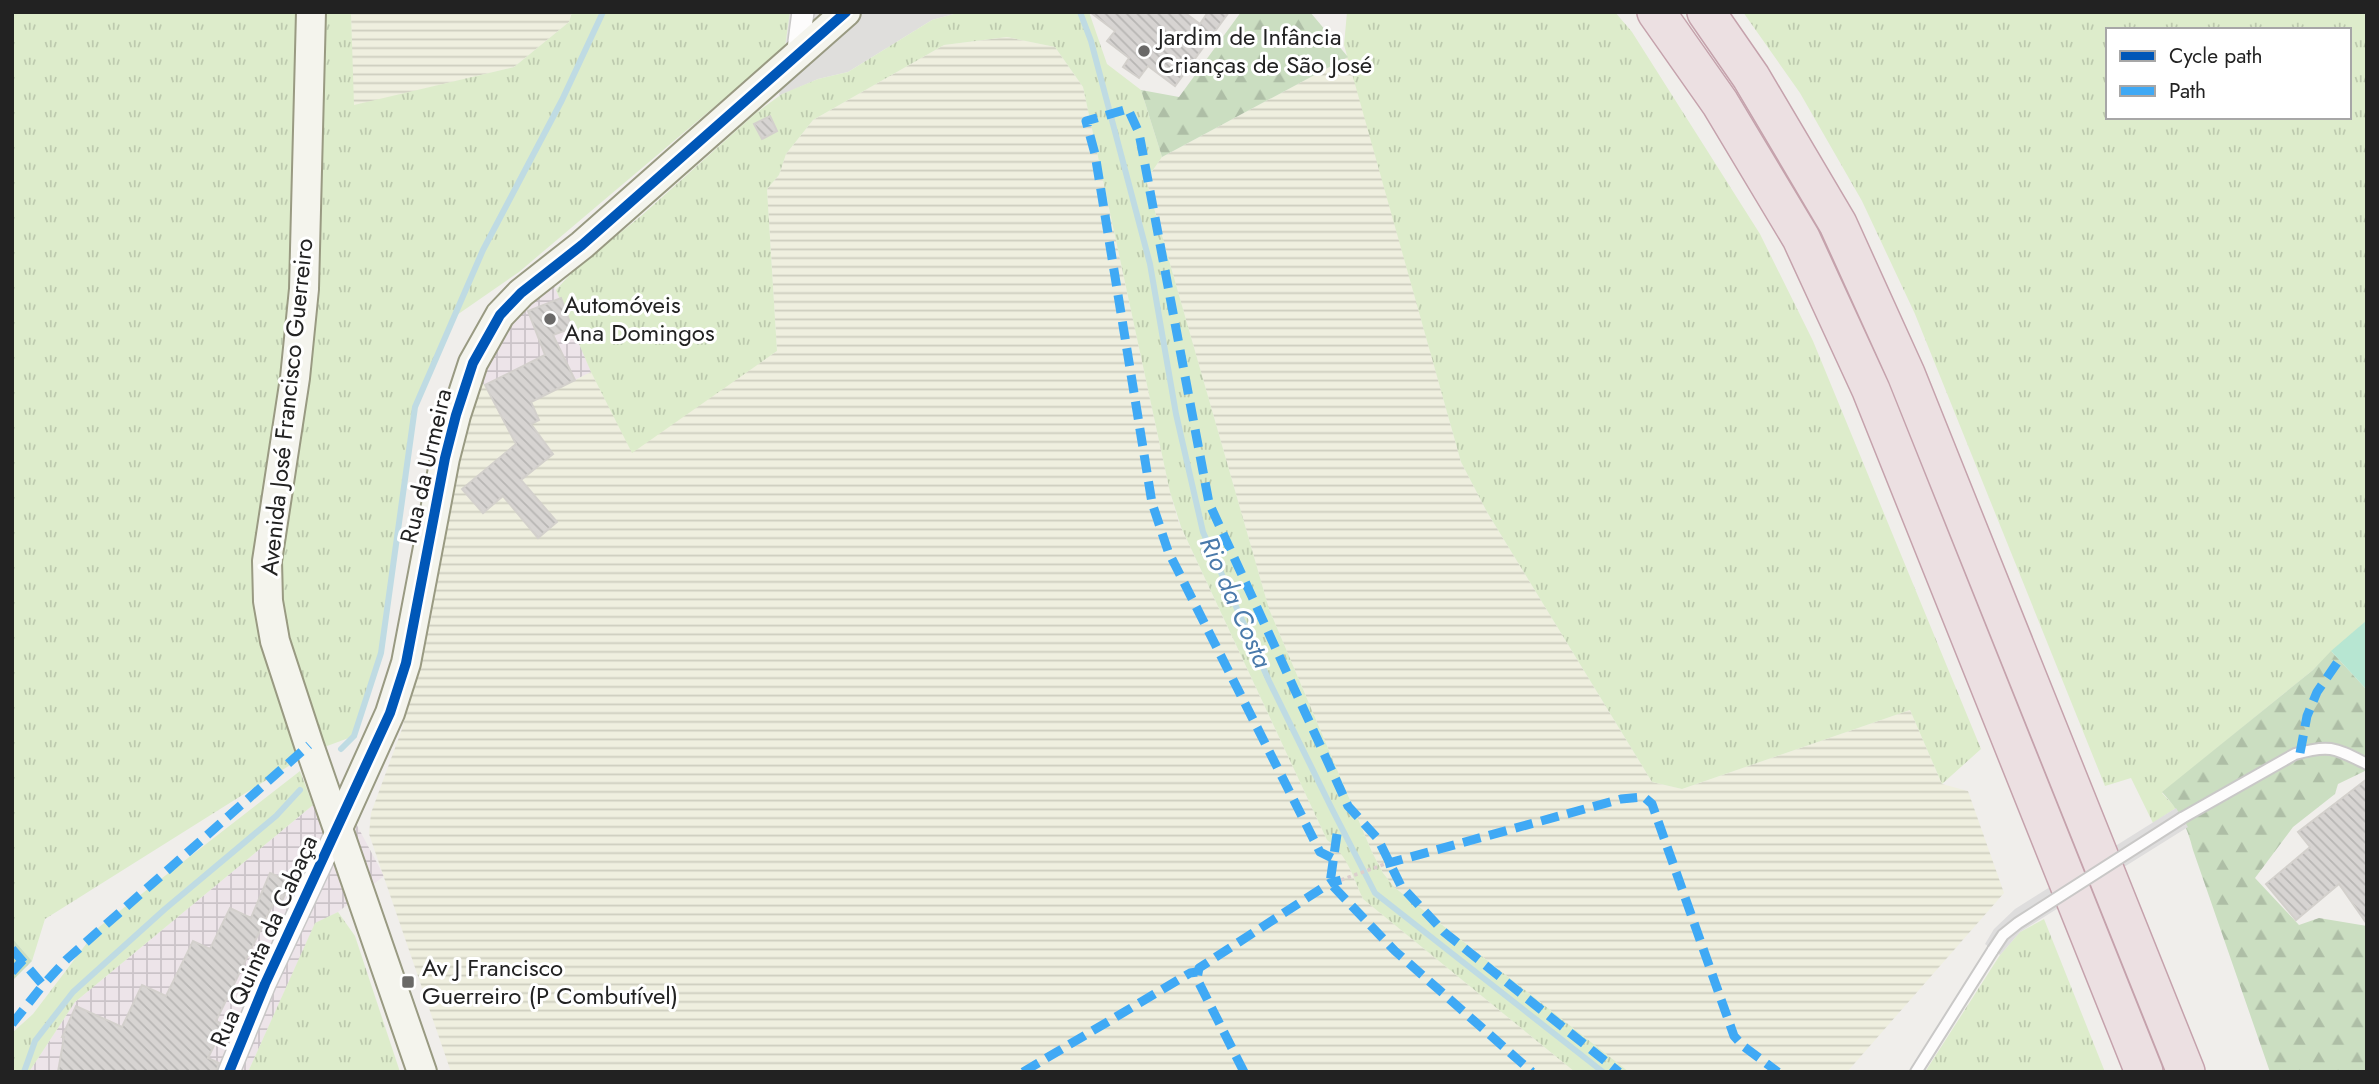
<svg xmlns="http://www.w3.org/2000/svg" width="2379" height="1084" viewBox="0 0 2379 1084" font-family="Jost,sans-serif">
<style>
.residential{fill:#dfdedc}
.industrial{fill:url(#industrial-grid)}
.farmland{fill:url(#farmland-rules)}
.grass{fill:url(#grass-tufts);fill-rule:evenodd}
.forest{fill:url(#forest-firs)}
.pitch{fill:#b7e6d2}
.pier{fill:#dedddd}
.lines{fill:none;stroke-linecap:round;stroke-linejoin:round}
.stream{stroke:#bfdbe3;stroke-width:6}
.building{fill:url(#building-back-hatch);stroke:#d3d0cc;stroke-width:2}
.lane-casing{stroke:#c9c8c7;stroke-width:14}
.street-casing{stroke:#c9c8c7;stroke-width:24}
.secondary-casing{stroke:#999a82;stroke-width:32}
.highway-casing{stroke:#c5a2ac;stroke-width:40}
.path{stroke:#dccecd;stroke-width:3.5;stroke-dasharray:3.5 3.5;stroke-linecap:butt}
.lane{stroke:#fdfcfc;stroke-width:10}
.street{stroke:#fdfcfc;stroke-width:21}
.secondary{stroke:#f4f4ed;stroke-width:28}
.highway{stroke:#ece0e2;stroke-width:37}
.lane-bridge-casing{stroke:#c9c8c7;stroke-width:14;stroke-linecap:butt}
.lane-bridge{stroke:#fdfcfc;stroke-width:10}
.quiet{stroke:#3fa9f5;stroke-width:9;stroke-dasharray:18 9;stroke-linecap:butt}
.cycleway-casing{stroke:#fff;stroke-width:15}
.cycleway{stroke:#0057b8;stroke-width:10}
.poi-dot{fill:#6a6968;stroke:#fff;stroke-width:2.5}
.labels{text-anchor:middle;stroke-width:6;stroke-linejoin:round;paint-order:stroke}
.poi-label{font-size:24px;fill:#222;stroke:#fff;text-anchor:start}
.street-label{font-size:24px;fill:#222;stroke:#fff}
.water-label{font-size:26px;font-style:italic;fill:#4a7aab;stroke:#fff}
</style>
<defs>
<pattern id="industrial-grid" width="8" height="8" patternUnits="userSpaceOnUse" patternTransform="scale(1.75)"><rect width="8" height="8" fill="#ede4e9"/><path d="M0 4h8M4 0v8" fill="none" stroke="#cbc3c8"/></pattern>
<pattern id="farmland-rules" width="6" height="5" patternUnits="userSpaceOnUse" patternTransform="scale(1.75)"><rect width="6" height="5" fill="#efefdf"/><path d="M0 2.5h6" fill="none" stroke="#cdcdbf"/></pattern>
<pattern id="grass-tufts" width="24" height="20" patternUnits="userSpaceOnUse" patternTransform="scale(1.75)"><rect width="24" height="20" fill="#ddeccb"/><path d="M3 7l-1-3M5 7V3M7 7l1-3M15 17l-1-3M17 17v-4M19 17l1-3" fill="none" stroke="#bdcaae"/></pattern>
<pattern id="forest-firs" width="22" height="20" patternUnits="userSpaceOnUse" patternTransform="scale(1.75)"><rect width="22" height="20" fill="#cbdec1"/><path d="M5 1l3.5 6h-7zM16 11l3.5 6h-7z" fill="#aebea6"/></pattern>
<pattern id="building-back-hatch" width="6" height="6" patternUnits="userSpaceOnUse" patternTransform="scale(1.75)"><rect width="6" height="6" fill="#d7d4d2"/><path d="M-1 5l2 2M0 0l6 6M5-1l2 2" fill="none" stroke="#b8b6b4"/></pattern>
</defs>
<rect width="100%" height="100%" fill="#f0eeeb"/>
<path class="residential" d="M 790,12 L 961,12 L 932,20 L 848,72 L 818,79 L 779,96 Z"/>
<g class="industrial">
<path d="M 551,282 L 561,298 L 591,372 L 531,402 L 539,420 L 524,428 L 501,418 L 485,385 L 479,382 L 491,357 L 514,321 Z"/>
<path d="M 335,784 L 384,876 L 338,912 L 315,924 L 248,1072 L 29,1072 L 75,1002 L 313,805 Z"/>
</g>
<g class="farmland">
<path d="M 351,12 L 572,12 L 569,22 L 514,67 L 353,106 Z"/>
<path d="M 1007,37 L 1055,47 L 1083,87 L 1170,492 L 1179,523 L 1327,840 L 1338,848 L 1345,858 L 1363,899 L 1575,1072 L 451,1072 L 369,834 L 371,813 L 402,729 L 431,619 L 443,521 L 479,382 L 485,385 L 501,417 L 516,410 L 525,427 L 539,420 L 531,402 L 591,372 L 632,452 L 777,351 L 767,189 L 779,175 L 786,154 L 813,120 L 944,45 Z"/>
<path d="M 1348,57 L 1461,462 L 1487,512 L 1652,782 L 1682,789 L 1910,710 L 1942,784 L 1968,791 L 2004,893 L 1847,1072 L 1629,1072 L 1394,887 L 1383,873 L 1372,852 L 1269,609 L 1146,180 L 1162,157 Z"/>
</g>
<g class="grass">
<path d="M 12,12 L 351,12 L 354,105 L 514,67 L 569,22 L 572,12 L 790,12 L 785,47 L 519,272 L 454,317 L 415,407 L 381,653 L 354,736 L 311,752 L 45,919 L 32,961 L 12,938 Z"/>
<path d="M 961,12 L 1089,12 L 1107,64 L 1141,90 L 1162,157 L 1146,180 L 1269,609 L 1372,852 L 1383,873 L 1394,887 L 1629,1072 L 1575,1072 L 1363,899 C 1353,877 1347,854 1327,840 L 1181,527 L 1170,492 L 1083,87 L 1055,47 L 1007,37 L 944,45 L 813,120 L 786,154 L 779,175 L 767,189 L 777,351 L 632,453 L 591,372 L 556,290 L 575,269 L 641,216 L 756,113 L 782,94 L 818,79 L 848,72 L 932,20 Z"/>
<path d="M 1347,12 L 1615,12 L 1632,32 L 1760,234 L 1813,341 L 1981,749 L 1942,784 L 1910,710 L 1682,789 L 1652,782 L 1487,512 L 1461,462 L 1344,45 Z"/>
<path d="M 1743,12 L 2367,12 L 2367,620 L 2313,670 L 2162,793 L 2176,808 L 2153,823 L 2131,778 L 2105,786 L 1915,314 L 1862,201 L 1800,93 ZM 2108,30 L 2349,30 L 2349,117 L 2108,117 Z"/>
<path d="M 300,771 L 313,805 L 75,1002 L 29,1072 L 12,1072 L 12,1033 L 33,1014 L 99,927 Z"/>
<path d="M 338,912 L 355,936 L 400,1072 L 248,1072 L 315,923 Z"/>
<path d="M 2044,919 L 2105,1072 L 1925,1072 L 2000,955 L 2020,932 Z"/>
</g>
<g class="forest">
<path d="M 1241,12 L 1310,12 L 1348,57 L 1162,157 L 1141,90 L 1179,97 Z"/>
<path d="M 2331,651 L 2367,690 L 2367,770 L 2338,784 L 2335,794 L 2293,827 L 2255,878 L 2299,925 L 2319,918 L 2367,926 L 2367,1072 L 2270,1072 L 2193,850 C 2187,826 2179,810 2162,792 L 2313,670 Z"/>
<path d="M 12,938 L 32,961 L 12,981 Z"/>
</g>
<path class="pitch" d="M 2367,620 L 2367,690 L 2331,651 Z"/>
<path class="pier" d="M 2176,808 L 2188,827 L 2020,932 L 2000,955 L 1985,944 L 1994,929 L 2015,909 Z"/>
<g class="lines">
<g class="stream">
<path d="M 1080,12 L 1091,41 L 1150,264 L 1176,414 L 1203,532 L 1269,681 L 1332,809 L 1375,893 L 1603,1072"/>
<path d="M 341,749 L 354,736 L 381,653 L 415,407 L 483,250 L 562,100 L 603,12"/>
<path d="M 24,1072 L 35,1041 L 73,992 L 165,909 L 276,816 L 300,790"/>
</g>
</g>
<g class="building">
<path d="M 1090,12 L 1184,12 L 1200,24 L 1208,12 L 1229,12 L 1175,86 L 1148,66 L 1139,78 L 1123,67 L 1129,58 L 1107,41 L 1115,31 Z"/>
<path d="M 770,116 L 777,131 L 762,139 L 754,124 Z"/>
<path d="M 561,298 L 572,328 L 553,335 L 575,380 L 531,402 L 539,420 L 531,424 L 553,454 L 521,480 L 557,522 L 538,538 L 503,496 L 483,513 L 462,489 L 516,444 L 485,385 L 545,355 L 528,311 Z"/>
<path d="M 2367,779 L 2367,924 L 2339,884 L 2296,920 L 2266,884 L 2310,847 L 2298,832 Z"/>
<path d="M 270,873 L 291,882 L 282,901 L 276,898 L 216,1021 L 224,1025 L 208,1058 L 219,1063 L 216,1072 L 58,1072 L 64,1037 L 62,1037 L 76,1006 L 122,1027 L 142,985 L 166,996 L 193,941 L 210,949 L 230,908 L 251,918 Z"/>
</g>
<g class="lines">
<defs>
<g id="lane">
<path d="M 2182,818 L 2295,754 C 2330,744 2335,748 2367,764"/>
<path d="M 1916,1072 L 1993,950"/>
</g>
<g id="street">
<path d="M 797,57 L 803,12"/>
<path d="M 229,1072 L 265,984 L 338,828"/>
</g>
<g id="secondary">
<path d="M 311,12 L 304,289 L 295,378 L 267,561 L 268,601 L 275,641 L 309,745 L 422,1072"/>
<path d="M 338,828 L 390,713 L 406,663 L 445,458 L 456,415 L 473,363 L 500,315 L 521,293 L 582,245 L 846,12"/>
</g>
<g id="highway">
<path d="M 1656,12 L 1720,103 L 1801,238 L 1871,390 L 2144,1072"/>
<path d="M 1706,12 L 1751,77 L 1838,224 L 1906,374 L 2186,1072"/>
</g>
</defs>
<use href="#lane" class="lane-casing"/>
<use href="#street" class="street-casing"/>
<use href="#secondary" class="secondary-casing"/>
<use href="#highway" class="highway-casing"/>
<path class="path" d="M 1341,880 L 1385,864"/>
<use href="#lane" class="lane"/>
<use href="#street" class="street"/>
<use href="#secondary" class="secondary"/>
<use href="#highway" class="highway"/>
<defs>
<path id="lane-bridge" d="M 1993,950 L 2003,935 L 2018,923 L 2182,818"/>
</defs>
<use href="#lane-bridge" class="lane-bridge-casing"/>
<use href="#lane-bridge" class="lane-bridge"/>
<g class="quiet">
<path d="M 2300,753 L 2307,716 L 2317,692 L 2339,660"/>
<path d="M 1337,834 L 1330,883 L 1395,951 L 1532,1072"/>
<path d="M 1332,858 L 1320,852 L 1168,551 L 1152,503 L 1095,154 L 1086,121 L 1128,109 L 1139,133 L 1209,503 L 1348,806 L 1378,839 L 1401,886 L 1444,932 L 1619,1072"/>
<path d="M 1385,864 L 1621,799 L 1644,797 L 1652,804 L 1734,1036 L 1743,1046 L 1778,1072"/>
<path d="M 12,949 L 43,985 L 67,959 L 309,745"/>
<path d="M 12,972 L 23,960"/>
<path d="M 12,1024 L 43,985"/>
<path d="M 1023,1072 L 1190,973 L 1197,972"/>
<path d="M 1244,1072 L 1197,979 L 1199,968 L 1330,883 L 1341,880"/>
</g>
<defs>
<path id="cycleway" d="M 229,1072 L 265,984 L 390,713 L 406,663 L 445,458 L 456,415 L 473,363 L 500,315 L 521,293 L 582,245 L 846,12"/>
</defs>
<use href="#cycleway" class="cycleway-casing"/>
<use href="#cycleway" class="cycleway"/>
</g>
<g class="poi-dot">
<circle cx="1144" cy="51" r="7"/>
<circle cx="550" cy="319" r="7"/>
<rect x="401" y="975" width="14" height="14" rx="3.5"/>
</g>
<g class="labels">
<g class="poi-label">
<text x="1158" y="45">Jardim de Infância<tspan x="1158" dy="28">Crianças de São José</tspan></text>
<text x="564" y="313">Automóveis<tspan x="564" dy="28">Ana Domingos</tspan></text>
<text x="422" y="976">Av J Francisco<tspan x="422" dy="28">Guerreiro (P Combutível)</tspan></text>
</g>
<g class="street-label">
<text transform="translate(287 407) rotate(-84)" y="8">Avenida José Francisco Guerreiro</text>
<text transform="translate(426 466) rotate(-77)" y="8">Rua da Urmeira</text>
<text transform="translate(264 941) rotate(-66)" y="8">Rua Quinta da Cabaça</text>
</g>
<g class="water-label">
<text transform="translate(1236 602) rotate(66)" y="9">Rio da Costa</text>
</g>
</g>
<rect width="2379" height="1084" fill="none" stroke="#222222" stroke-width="28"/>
<rect x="2106" y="28" width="245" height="91" fill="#ffffff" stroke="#a7a7a7" stroke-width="2"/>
<rect x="2120" y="51" width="35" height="10" fill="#0057b8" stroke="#a7a7a7" stroke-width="2"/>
<text x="2169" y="63" font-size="21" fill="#222222">Cycle path</text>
<rect x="2120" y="86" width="35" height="10" fill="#3fa9f5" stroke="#a7a7a7" stroke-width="2"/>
<text x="2169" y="98" font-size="21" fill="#222222">Path</text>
</svg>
